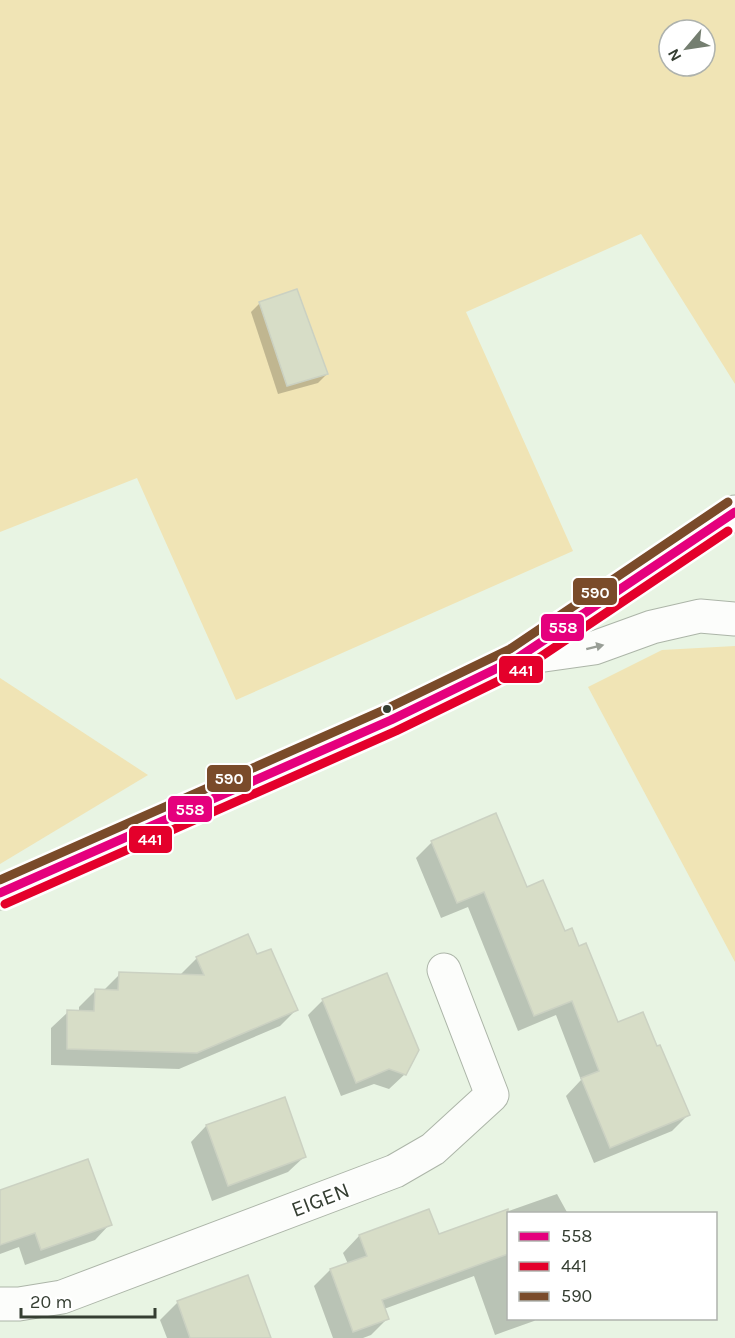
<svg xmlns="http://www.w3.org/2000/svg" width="735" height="1338" viewBox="0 0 735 1338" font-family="Karla,sans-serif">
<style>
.green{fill:#f0e4b5;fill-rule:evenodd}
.shadow{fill:#0003}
.building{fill:#d7ddc7;stroke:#cbd1c2;stroke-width:1.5}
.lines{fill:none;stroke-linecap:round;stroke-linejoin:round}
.minor-casing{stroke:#acb5a8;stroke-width:35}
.tertiary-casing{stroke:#acb5a8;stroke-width:35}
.secondary-casing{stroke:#acb5a8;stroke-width:35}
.minor{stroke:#fcfdfb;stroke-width:33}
.tertiary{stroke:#fcfdfb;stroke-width:33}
.secondary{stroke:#fcfdfb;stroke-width:33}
.bus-1-casing{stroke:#fff;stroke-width:14}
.bus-2-casing{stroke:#fff;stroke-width:14}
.bus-3-casing{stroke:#fff;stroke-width:14}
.bus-1{stroke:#e5007d;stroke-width:9}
.bus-2{stroke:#e4002b;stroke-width:9}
.bus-3{stroke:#7a4b2a;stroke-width:9}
.oneway{fill:#989e96}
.bus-dot{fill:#353e32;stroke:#fff;stroke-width:2}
.labels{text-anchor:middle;stroke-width:4.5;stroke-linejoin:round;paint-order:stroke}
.street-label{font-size:22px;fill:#353e32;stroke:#fff}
.line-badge{stroke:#fff;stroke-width:2}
.badge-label{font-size:16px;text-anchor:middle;font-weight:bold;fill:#fff}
</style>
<rect width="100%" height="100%" fill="#e8f4e3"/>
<g class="green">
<path d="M 0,0 L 735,0 L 735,384 L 641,234 L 466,312 L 573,551 L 236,700 L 137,478 L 0,532 ZM 669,30 L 705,30 L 705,66 L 669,66 Z"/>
<path d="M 735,646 L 735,962 L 588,687 L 662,650 Z"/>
<path d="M 0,678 L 148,775 L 0,864 Z"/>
</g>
<g class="shadow">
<path d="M 260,303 L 327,374 L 318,383 L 278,394 L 251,312 Z"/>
<path d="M 432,842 L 526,889 L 564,933 L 617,1024 L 688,1115 L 672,1131 L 594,1163 L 566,1096 L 581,1080 L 556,1015 L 518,1031 L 468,907 L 441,918 L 416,858 Z"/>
<path d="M 197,958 L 296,1010 L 280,1026 L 179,1069 L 51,1065 L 51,1028 L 68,1012 L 79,1012 L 79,1007 L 95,991 L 104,990 L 120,974 L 181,974 Z"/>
<path d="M 323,1000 L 417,1050 L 404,1075 L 389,1089 L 374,1084 L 341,1096 L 308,1015 Z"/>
<path d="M 284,1099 L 304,1157 L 288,1172 L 212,1201 L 191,1142 L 206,1126 Z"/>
<path d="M 0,1191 L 110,1224 L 95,1240 L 25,1265 L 19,1247 L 0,1254 Z"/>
<path d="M 557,1194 L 568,1214 L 508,1214 L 508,1318 L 537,1318 L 534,1321 L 495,1335 L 474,1276 L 384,1309 L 387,1319 L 371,1335 L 363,1338 L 333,1338 L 314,1286 L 330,1270 L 348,1264 L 343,1253 L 359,1236 L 429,1211 L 438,1236 Z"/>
<path d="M 178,1302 L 260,1338 L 167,1338 L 160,1320 Z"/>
</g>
<g class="building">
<path d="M 297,289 L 328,374 L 287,386 L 259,302 Z"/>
<path d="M 496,813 L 527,887 L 543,880 L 565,931 L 572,928 L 579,946 L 586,943 L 618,1022 L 643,1012 L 657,1046 L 660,1045 L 690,1115 L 610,1148 L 581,1078 L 599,1071 L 572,1001 L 534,1016 L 484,892 L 457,903 L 431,841 Z"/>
<path d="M 248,934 L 257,954 L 271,949 L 298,1010 L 197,1053 L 67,1049 L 67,1010 L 94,1011 L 95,989 L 118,990 L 119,972 L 204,975 L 196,957 Z"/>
<path d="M 387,973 L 419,1050 L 406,1075 L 389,1069 L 356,1083 L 322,999 Z"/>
<path d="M 285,1097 L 306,1157 L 228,1186 L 206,1125 Z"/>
<path d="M 88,1159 L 112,1225 L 41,1250 L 35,1233 L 0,1245 L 0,1190 Z"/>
<path d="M 429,1209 L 439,1234 L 508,1209 L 508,1254 L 382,1300 L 389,1319 L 353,1332 L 330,1269 L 367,1256 L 359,1235 Z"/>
<path d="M 248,1275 L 271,1338 L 190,1338 L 177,1301 Z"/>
</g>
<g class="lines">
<defs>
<path id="minor" d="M 0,1304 L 19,1304 L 62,1297 L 395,1171 L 433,1149 L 492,1095 L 444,970"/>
<path id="tertiary" d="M 516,659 L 594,648 L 652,627 L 700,616 L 735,619"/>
<path id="secondary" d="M 0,893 L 391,720 L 516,659 L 735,512"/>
</defs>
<use href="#minor" class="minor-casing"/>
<use href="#tertiary" class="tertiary-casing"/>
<use href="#secondary" class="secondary-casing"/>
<use href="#minor" class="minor"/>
<use href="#tertiary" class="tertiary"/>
<use href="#secondary" class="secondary"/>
<defs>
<path id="bus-1" d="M 0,893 L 391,720 L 516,659 L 735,512"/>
<path id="bus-2" d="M 5,904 L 396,731 L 521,670 L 728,531"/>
<path id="bus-3" d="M 0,880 L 386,709 L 510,649 L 728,502"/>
</defs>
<use href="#bus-1" class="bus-1-casing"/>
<use href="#bus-2" class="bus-2-casing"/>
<use href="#bus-3" class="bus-3-casing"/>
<use href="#bus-1" class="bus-1"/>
<use href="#bus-2" class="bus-2"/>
<use href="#bus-3" class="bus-3"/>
</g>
<defs><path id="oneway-solid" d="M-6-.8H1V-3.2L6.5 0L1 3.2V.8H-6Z" transform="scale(1.5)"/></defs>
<use class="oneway" href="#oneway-solid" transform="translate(595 647) rotate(-14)"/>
<circle class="bus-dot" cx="387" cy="709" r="5"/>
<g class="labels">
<g class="street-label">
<text transform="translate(320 1199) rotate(-21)" y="8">EIGEN</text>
</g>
</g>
<g class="line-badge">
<rect x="572" y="577" width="46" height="29" rx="6" fill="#7a4b2a"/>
<rect x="540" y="613" width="45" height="29" rx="6" fill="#e5007d"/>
<rect x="498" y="655" width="46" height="29" rx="6" fill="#e4002b"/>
<rect x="206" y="764" width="46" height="29" rx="6" fill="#7a4b2a"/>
<rect x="167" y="795" width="46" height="28" rx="6" fill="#e5007d"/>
<rect x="128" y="825" width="45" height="29" rx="6" fill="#e4002b"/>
</g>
<g class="badge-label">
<text x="595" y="598">590</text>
<text x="563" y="633">558</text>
<text x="521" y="676">441</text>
<text x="229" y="784">590</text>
<text x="190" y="815">558</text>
<text x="150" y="845">441</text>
</g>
<rect x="507" y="1212" width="210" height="108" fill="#ffffff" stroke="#aeb2ad" stroke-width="1.5"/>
<rect x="519" y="1232" width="30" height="9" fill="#e5007d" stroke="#aeb2ad" stroke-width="1.5"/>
<text x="561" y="1242" font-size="18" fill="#353e32">558</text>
<rect x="519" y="1262" width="30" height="9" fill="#e4002b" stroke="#aeb2ad" stroke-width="1.5"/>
<text x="561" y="1272" font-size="18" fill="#353e32">441</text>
<rect x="519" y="1292" width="30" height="9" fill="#7a4b2a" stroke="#aeb2ad" stroke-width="1.5"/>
<text x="561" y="1302" font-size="18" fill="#353e32">590</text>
<g transform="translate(687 48) rotate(241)"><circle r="28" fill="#ffffff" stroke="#aeb2ad" stroke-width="1.5"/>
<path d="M0-4.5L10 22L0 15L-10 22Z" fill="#747e70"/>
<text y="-9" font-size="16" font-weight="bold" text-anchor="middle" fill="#353e32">N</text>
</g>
<path d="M21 1308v9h134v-9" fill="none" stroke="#353e32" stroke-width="3"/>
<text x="30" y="1308" font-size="18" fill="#353e32" stroke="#ffffff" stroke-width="4.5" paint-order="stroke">20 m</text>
</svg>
